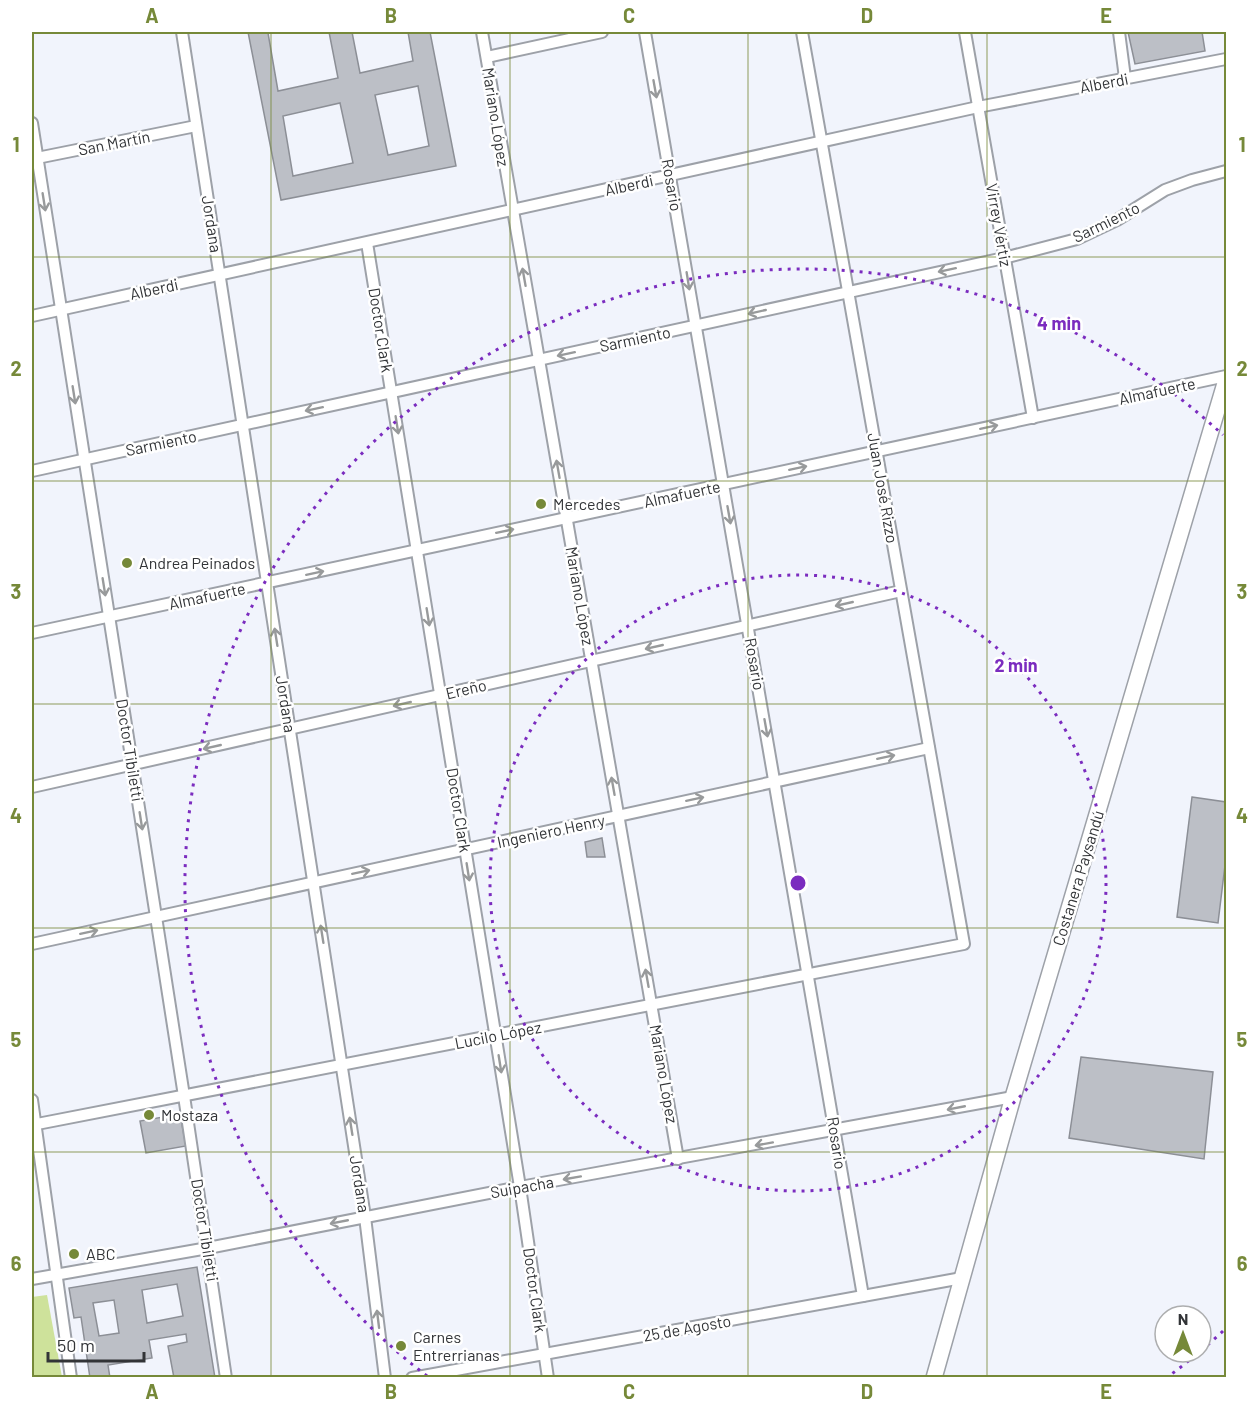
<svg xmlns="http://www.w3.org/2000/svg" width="1258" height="1409" viewBox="0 0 1258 1409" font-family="Barlow,sans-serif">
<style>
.green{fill:#cee29b}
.building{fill:#bcbfc6;stroke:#8c8f96;stroke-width:1.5;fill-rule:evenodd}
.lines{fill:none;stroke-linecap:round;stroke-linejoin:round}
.street-casing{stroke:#9da1a8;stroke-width:14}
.secondary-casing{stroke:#9da1a8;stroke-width:18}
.street{stroke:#fff;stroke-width:10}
.secondary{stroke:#fff;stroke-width:15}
.oneway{stroke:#989a9b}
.grid{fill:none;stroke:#768939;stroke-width:1.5;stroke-opacity:0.55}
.ring{fill:none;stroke:#7b2cbf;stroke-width:3;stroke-dasharray:3 6}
.poi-dot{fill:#768939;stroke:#fff;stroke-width:2}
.labels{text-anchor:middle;stroke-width:5;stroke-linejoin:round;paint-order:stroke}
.street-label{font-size:16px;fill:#323437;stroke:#fff}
.poi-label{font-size:16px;fill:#323437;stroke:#fff;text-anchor:start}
.centre{fill:#7b2cbf;stroke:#fff;stroke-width:3}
.ring-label{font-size:18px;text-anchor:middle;font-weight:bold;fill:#7b2cbf;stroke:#fff;stroke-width:5;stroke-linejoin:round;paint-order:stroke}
.neatline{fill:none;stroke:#768939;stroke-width:2}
.grid-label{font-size:20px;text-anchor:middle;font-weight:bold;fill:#768939}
</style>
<rect width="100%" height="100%" fill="#f1f4fc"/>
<path class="green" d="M 47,1295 L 62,1377 L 32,1377 L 32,1297 Z"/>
<g class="building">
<path d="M 248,32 L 273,32 L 268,33 L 278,91 L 338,78 L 329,32 L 352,32 L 360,73 L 413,61 L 408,32 L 430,32 L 456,166 L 281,200 ZM 418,86 L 429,146 L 388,155 L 375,95 ZM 340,103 L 353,163 L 293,176 L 283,116 Z"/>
<path d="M 1128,32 L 1202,32 L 1205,51 L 1135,64 Z"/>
<path d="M 1192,797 L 1226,802 L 1226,857 L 1218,923 L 1177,917 Z"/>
<path d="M 602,838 L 605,857 L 587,857 L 585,842 Z"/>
<path d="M 1081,1057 L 1213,1072 L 1204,1159 L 1069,1138 Z"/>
<path d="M 180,1114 L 186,1146 L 146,1153 L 140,1121 Z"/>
<path d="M 197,1267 L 215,1378 L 174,1378 L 168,1346 L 187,1342 L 186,1334 L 149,1340 L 152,1358 L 108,1365 L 110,1378 L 90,1378 L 81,1317 L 74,1318 L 69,1288 ZM 177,1284 L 183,1316 L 147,1323 L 142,1290 ZM 114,1300 L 119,1333 L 99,1336 L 93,1303 Z"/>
</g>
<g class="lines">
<defs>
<g id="street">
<path d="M 182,32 L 365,1217 L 385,1378"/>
<path d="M 482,32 L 678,1159"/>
<path d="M 645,32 L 863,1296"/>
<path d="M 965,32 L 1033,418"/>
<path d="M 1119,32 L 1125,78"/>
<path d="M 487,57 L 602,32"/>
<path d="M 32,123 L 184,1096 L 226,1378"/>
<path d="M 32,159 L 196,126"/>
<path d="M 367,243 L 520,1187 L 548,1378"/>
<path d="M 32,316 L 978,107 L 1226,59"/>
<path d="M 32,471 L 1004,258 L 1077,239 L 1117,220 L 1165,190 L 1192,180 L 1226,171"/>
<path d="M 32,633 L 1226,376"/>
<path d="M 32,787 L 901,591"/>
<path d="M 32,944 L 929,748"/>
<path d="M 32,1100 L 71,1378"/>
<path d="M 32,1125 L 964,944 L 802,32"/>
<path d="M 32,1279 L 208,1248 L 520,1187 L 1013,1097"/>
<path d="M 412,1378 L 962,1278"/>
</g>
<path id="secondary" d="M 934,1378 L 1013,1097 L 1226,380"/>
</defs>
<use href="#street" class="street-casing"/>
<use href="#secondary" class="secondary-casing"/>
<use href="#street" class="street"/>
<use href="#secondary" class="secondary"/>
</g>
<defs><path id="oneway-shaft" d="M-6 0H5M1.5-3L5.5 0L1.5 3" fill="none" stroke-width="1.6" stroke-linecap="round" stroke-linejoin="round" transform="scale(1.5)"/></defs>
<g class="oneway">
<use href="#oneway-shaft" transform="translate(655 89) rotate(80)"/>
<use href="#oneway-shaft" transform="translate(44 202) rotate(81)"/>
<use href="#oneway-shaft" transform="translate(947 270) rotate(168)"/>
<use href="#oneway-shaft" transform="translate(524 277) rotate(-100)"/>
<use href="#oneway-shaft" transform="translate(688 281) rotate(81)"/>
<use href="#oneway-shaft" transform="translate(757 312) rotate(167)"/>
<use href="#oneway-shaft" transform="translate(566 354) rotate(168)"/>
<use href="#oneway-shaft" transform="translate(74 395) rotate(81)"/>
<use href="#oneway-shaft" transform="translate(314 409) rotate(168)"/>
<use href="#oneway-shaft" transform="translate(397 425) rotate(81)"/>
<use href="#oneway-shaft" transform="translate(989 427) rotate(-12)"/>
<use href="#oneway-shaft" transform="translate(798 468) rotate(-12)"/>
<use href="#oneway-shaft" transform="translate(558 469) rotate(-100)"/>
<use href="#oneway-shaft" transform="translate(729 515) rotate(80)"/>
<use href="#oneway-shaft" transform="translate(505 531) rotate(-12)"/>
<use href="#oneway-shaft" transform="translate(315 573) rotate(-12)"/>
<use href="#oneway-shaft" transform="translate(104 587) rotate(81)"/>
<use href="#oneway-shaft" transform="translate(844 604) rotate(167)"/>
<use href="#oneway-shaft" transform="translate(428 617) rotate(81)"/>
<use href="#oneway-shaft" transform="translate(276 637) rotate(-99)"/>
<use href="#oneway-shaft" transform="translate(654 647) rotate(167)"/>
<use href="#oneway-shaft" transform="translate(402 704) rotate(167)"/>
<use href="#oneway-shaft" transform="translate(766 728) rotate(80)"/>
<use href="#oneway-shaft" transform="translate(212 747) rotate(167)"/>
<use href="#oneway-shaft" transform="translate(886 757) rotate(-12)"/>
<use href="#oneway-shaft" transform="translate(613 786) rotate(-100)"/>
<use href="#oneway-shaft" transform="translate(695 799) rotate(-12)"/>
<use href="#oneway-shaft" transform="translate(141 821) rotate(81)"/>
<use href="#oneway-shaft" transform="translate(361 872) rotate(-12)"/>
<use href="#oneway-shaft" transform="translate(468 872) rotate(81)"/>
<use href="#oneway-shaft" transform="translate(89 932) rotate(-12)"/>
<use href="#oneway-shaft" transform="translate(322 934) rotate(-99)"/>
<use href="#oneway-shaft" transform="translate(647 978) rotate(-100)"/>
<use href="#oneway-shaft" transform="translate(500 1064) rotate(81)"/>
<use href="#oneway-shaft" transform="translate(956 1108) rotate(169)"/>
<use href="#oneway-shaft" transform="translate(351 1126) rotate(-99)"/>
<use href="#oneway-shaft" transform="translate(764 1144) rotate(170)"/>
<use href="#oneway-shaft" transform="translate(572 1178) rotate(170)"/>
<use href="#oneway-shaft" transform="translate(339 1222) rotate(169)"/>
<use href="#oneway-shaft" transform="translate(378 1319) rotate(-97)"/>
</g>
<path class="grid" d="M 271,32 L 271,1378M 510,32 L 510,1378M 748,32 L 748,1378M 987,32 L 987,1378M 32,257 L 1226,257M 32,481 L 1226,481M 32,704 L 1226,704M 32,928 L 1226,928M 32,1152 L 1226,1152"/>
<g class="ring">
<circle cx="798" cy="883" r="308"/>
<path d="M1223 1331A617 617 0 0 1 1169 1376M427 1376A617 617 0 1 1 1223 435"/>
</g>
<g class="poi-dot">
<circle cx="541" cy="504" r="6"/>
<circle cx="127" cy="563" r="6"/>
<circle cx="149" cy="1115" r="6"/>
<circle cx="74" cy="1254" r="6"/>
<circle cx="401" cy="1346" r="6"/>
</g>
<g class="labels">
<g class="street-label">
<text transform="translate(1104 83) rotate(-11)" y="6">Alberdi</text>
<text transform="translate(496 117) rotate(81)" y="6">Mariano López</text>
<text transform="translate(114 143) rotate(-11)" y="6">San Martín</text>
<text transform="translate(629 185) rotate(-12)" y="6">Alberdi</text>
<text transform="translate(672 185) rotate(80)" y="6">Rosario</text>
<text transform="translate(1106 222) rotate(-26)" y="6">Sarmiento</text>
<text transform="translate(212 224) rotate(81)" y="6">Jordana</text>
<text transform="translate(999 225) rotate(80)" y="6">Virrey Vértiz</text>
<text transform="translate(154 289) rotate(-12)" y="6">Alberdi</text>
<text transform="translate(381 330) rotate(81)" y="6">Doctor Clark</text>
<text transform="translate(635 339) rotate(-12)" y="6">Sarmiento</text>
<text transform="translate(1157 391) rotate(-12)" y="6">Almafuerte</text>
<text transform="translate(161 443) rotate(-12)" y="6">Sarmiento</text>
<text transform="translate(883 488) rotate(80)" y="6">Juan José Rizzo</text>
<text transform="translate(682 494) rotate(-12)" y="6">Almafuerte</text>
<text transform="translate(207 596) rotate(-12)" y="6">Almafuerte</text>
<text transform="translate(580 596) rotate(80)" y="6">Mariano López</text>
<text transform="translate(755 664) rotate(80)" y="6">Rosario</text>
<text transform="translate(466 689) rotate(-13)" y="6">Ereño</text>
<text transform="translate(286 704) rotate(81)" y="6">Jordana</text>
<text transform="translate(130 750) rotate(81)" y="6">Doctor Tibiletti</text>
<text transform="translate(459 810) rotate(81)" y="6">Doctor Clark</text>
<text transform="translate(551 831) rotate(-12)" y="6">Ingeniero Henry</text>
<text transform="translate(1078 878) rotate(-73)" y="6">Costanera Paysandú</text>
<text transform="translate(498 1035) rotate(-11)" y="6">Lucilo López</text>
<text transform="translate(664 1074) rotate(80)" y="6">Mariano López</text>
<text transform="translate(837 1143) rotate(81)" y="6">Rosario</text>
<text transform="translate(360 1184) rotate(81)" y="6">Jordana</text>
<text transform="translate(522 1187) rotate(-10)" y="6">Suipacha</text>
<text transform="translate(205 1230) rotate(81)" y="6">Doctor Tibiletti</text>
<text transform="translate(535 1290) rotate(82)" y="6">Doctor Clark</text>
<text transform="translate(687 1328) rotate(-10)" y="6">25 de Agosto</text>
</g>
<g class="poi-label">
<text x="553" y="510">Mercedes</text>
<text x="139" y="569">Andrea Peinados</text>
<text x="161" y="1121">Mostaza</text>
<text x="86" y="1260">ABC</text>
<text x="413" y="1343">Carnes<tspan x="413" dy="18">Entrerrianas</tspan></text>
</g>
</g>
<circle cx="798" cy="883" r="9" class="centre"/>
<g class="ring-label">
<text x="1059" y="330">4 min</text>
<text x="1016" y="672">2 min</text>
</g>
<rect width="1258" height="1409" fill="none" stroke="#ffffff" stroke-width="66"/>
<g transform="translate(1183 1334)"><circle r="28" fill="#ffffff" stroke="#adaeaf" stroke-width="1.5"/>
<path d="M0-4.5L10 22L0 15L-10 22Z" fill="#768939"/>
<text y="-9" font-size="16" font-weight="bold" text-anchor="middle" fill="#323437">N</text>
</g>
<path d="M48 1352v9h96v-9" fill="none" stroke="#323437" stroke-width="3"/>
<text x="57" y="1352" font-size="18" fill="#323437" stroke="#ffffff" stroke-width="4.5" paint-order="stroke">50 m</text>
<rect x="33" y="33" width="1192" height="1343" class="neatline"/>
<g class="grid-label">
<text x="152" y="23">A</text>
<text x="391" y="23">B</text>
<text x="629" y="23">C</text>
<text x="867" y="23">D</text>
<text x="1106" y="23">E</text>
<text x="16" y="152">1</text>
<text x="1242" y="152">1</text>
<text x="16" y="376">2</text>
<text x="1242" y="376">2</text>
<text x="16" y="599">3</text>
<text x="1242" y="599">3</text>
<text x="16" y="823">4</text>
<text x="1242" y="823">4</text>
<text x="16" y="1047">5</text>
<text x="1242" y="1047">5</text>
<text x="16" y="1271">6</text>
<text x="1242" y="1271">6</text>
<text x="152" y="1399">A</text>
<text x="391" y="1399">B</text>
<text x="629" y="1399">C</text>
<text x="867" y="1399">D</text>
<text x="1106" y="1399">E</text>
</g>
</svg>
